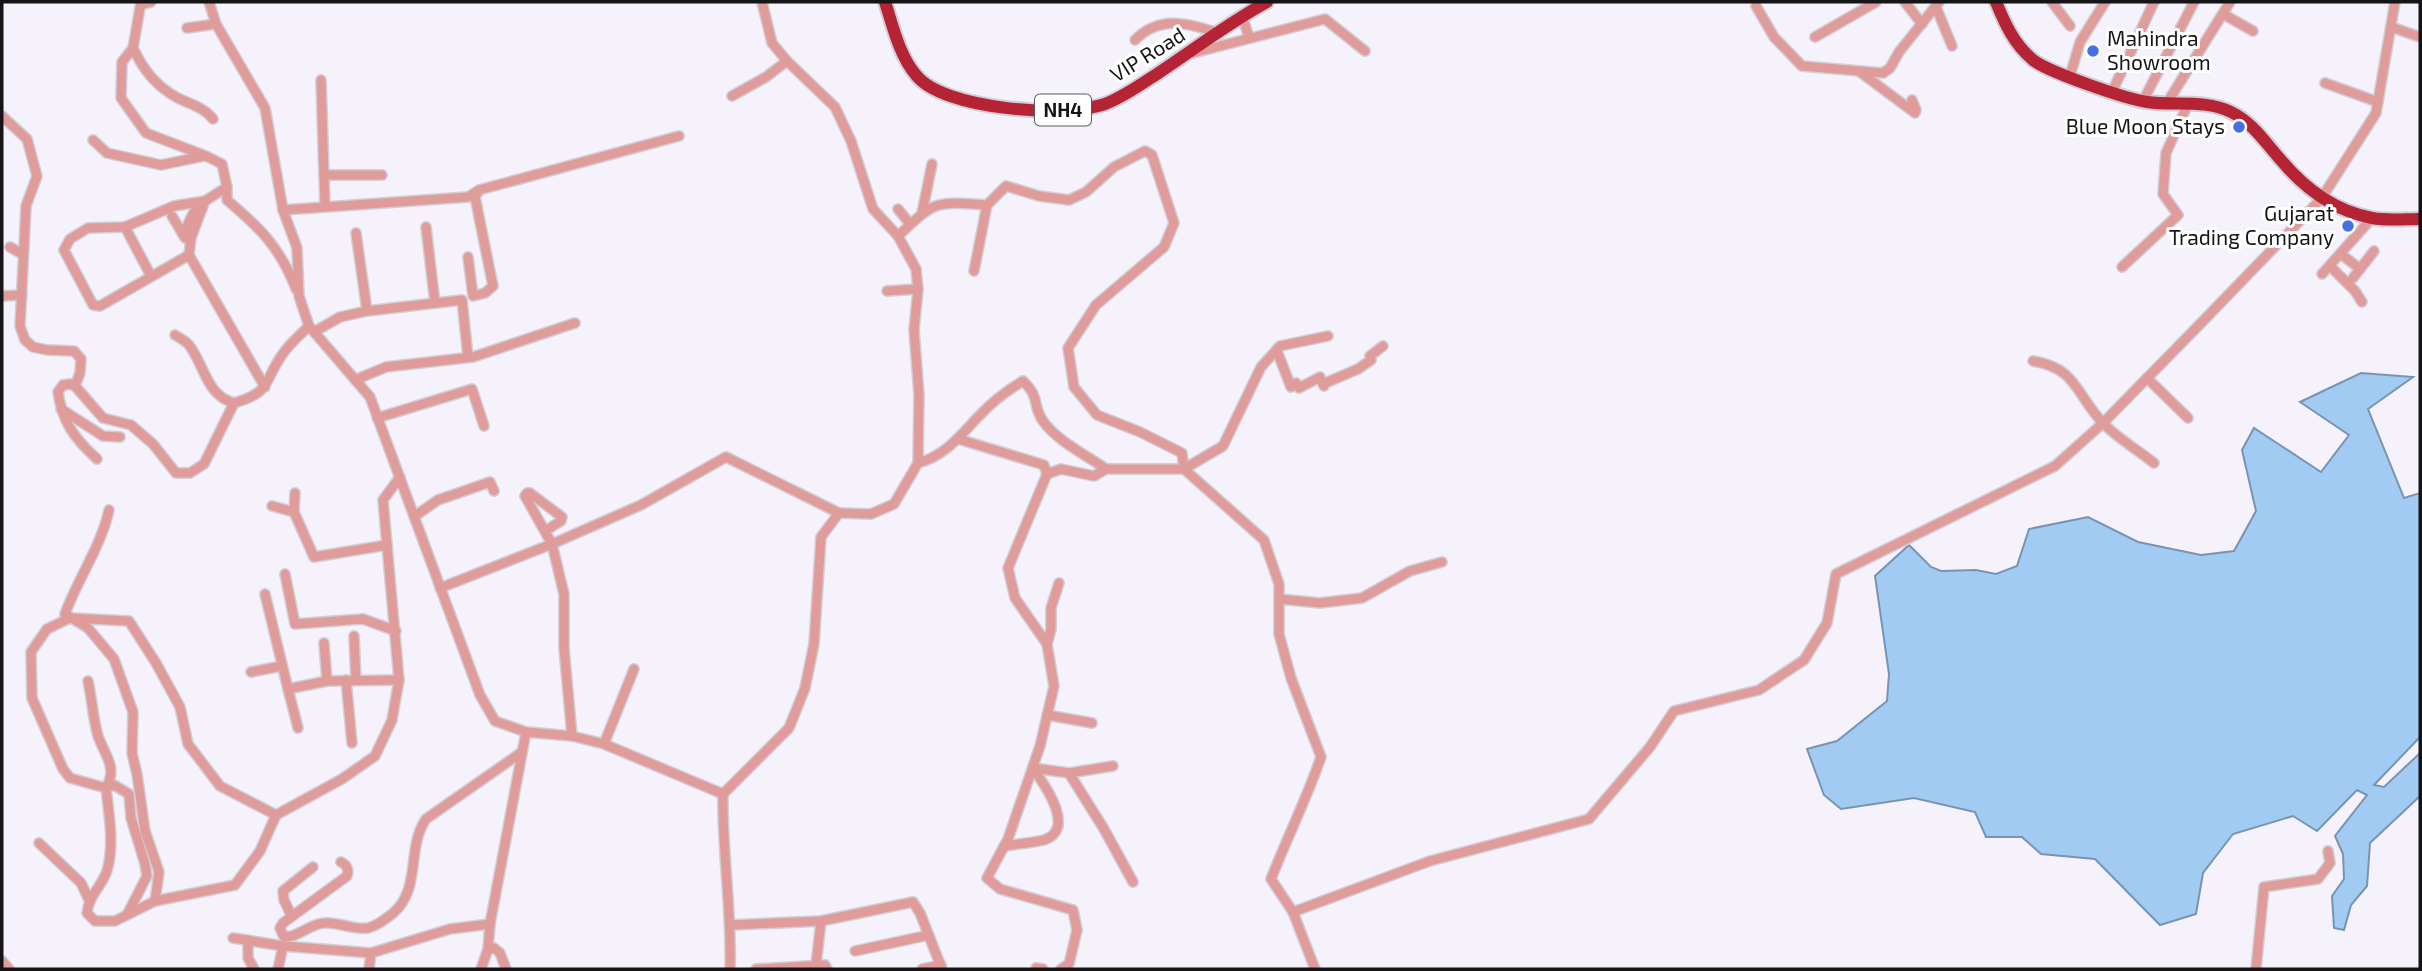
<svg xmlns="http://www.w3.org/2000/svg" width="2422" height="971" viewBox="0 0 2422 971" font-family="'Exo 2',sans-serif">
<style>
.water{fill:#a2cbf4;stroke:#7894b2;stroke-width:2}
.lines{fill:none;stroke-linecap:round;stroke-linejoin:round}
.minor-casing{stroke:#d1ced7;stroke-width:12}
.highway-casing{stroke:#d1ced7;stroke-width:16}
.minor{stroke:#e09c9a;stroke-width:9}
.highway{stroke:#b52335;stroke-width:12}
.poi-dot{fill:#4570e2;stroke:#fff;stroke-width:2.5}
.labels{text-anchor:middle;stroke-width:6;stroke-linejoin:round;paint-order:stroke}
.shield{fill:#fff;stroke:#5b5a5d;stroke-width:2}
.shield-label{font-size:19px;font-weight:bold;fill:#151417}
.poi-label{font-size:21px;fill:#151417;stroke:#fff;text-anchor:end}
.street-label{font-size:21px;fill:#151417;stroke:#fff}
</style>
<rect width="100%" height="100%" fill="#f5f2fb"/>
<path class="water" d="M 2361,373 L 2413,377 L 2368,409 L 2404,498 L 2420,493 L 2420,737 L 2374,785 L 2384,787 L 2420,753 L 2420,796 L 2370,843 L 2367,886 L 2351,905 L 2344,930 L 2334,928 L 2332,896 L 2344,879 L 2343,854 L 2335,836 L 2367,795 L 2357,790 L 2317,831 L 2293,816 L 2233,834 L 2203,873 L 2196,914 L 2160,925 L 2095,859 L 2041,854 L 2022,837 L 1986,837 L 1975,812 L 1914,798 L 1841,809 L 1824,795 L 1807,749 L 1837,741 L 1887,701 L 1889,674 L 1875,576 L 1909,545 L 1931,567 L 1941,571 L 1976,570 L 1996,574 L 2017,566 L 2029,529 L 2088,517 L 2138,542 L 2201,555 L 2234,551 L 2256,511 L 2242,450 L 2254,428 L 2321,472 L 2349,435 L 2300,402 Z"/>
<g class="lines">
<defs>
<g id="minor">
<path d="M 141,2 L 133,48 L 122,62 L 121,98 L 146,133 L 206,156 L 222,164 L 227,187 L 227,200 C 260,228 280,247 296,289"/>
<path d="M 209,2 L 216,24 L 265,108 L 283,210 L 297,248 L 299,296 L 309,326 L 370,397 L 480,695 L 495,721 L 526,732 L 572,736 L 604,744 L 723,794"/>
<path d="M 1905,2 L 1922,24"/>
<path d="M 2052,2 L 2070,26"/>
<path d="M 141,5 L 151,2"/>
<path d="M 1756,6 L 1774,37 L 1802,66 L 1883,73 L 1890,68 L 1899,52 L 1939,2"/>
<path d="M 1936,7 L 1952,46"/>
<path d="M 2223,14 L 2253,31"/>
<path d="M 1242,16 L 1249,37"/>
<path d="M 2391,27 L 2420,37"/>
<path d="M 187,28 L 216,24"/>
<path d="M 1815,37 L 1876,2"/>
<path d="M 1135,40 C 1160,15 1189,23 1218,33"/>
<path d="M 133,48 C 143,69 155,85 176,97 C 189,104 204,107 213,119"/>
<path d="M 1193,53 L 1325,19 L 1365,51"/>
<path d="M 1860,72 L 1915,113 L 1916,110 L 1912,100"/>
<path d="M 2070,76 L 2080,42 L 2105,2"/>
<path d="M 321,80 L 325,207"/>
<path d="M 2325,83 L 2378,102"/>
<path d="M 2112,92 L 2154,2"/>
<path d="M 732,96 L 766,77 L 787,61"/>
<path d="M 2143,101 L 2194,2"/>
<path d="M 2167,103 L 2230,2"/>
<path d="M 2,116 L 27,139 L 37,176 L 26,206 L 20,326 L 25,340 L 33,347 L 47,350 L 74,351 L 81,359 L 80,373 L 75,386 L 103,418 L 131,425 L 153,444 L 176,473 L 190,473 L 204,464 L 234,403 C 272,392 263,382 282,355 C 289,344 300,335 309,326"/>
<path d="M 93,140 L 107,153 L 161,165 L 204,156"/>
<path d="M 324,175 L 382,175"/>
<path d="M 227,187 L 205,201 L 191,238 L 189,255 L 265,387"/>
<path d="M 898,209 L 910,224"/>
<path d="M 283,210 L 468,197 L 479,190 L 679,136"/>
<path d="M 922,213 L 932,164"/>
<path d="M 172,216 L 185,238"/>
<path d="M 125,227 L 151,276"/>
<path d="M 426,227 L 435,303"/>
<path d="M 356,233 L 367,311"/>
<path d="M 183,234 L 194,212 L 202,208"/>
<path d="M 898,236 C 937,199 934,202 987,205 L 1006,186 L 1039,196 L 1069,200 L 1086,192 L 1114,167 L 1145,151 L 1152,155 L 1174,223 L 1164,247 L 1096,305 L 1068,348 L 1074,387 L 1097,415 L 1140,432 L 1182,453 L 1184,469 L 1264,540 L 1279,584 L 1279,634 L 1291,678 L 1321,757 C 1307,798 1287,838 1271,879 L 1293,912 L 1315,969"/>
<path d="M 10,247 L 22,254"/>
<path d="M 2341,254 L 2360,269"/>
<path d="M 189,255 L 100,306 L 93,305 L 64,250 L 70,239 L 88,228 L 125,227 L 174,206 L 205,201"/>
<path d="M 468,257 L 473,296 L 485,293 L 493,286 L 475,197 L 479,190"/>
<path d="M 2330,266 L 2355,291 L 2362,302"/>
<path d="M 2122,267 L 2178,215 L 2163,194 L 2166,153 L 2188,104"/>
<path d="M 974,271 L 987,205"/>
<path d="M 2322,274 L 2372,218"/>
<path d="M 2353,278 L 2374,251"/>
<path d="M 887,291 L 918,289"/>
<path d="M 2,296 L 22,295"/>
<path d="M 314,332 L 340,317 L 367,311 L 462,300 L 468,357"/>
<path d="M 175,335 C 180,338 186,341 189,345 C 205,366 206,395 234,403"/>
<path d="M 1277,351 L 1291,387 L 1296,383 L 1299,388 L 1320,377 L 1324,386"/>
<path d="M 2033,361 C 2077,368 2076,395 2103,423 C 2117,438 2138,450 2154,463"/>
<path d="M 2147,378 L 2188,418"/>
<path d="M 355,380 L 386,367 L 473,357 L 575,323"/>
<path d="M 1323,384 L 1358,369 L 1371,360 L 1370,356 L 1383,346"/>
<path d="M 75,386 L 70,384 L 63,385 L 58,392 C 62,422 75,439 97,459"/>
<path d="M 61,409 L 103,436 L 120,437"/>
<path d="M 377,418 L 472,389 L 484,426"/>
<path d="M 958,439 L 1044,465 L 1047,474"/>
<path d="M 918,463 C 945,456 960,436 979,416 C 992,402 1006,391 1023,381 C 1041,398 1032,406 1043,421 C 1057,441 1086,455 1106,469"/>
<path d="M 295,493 L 294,512 L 314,557 L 387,545"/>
<path d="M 272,506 L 294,512"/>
<path d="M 109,510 C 101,547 78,578 65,614 L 88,628 L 114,659 L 133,712 L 132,753 L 137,774 L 145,831 L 159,872 L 155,901"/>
<path d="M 415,516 L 438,500 L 490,482 L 494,491"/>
<path d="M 545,531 L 561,521 L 562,517 L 530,493 L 527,493 L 525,496 L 552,544 L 564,594 L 564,648 L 572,736"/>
<path d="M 285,574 L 295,624 L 363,619 L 396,631"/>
<path d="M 440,588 L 552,544 L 641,505 L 726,457 L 839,513"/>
<path d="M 265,594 L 288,689"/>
<path d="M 1279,599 L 1320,603 L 1362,598 L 1410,571 L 1442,562"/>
<path d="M 354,636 L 356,680"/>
<path d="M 324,643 L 327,681"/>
<path d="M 1047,644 L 1051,629 L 1051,608 L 1059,583"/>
<path d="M 251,672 L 282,666"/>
<path d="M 346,680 L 352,743"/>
<path d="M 88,681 C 92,699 93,719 98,736 C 105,756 118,767 106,788 L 114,785 L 129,794 L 131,818 L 145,864 L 147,876 L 128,913"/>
<path d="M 1047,715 L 1092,723"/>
<path d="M 298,728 L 288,689 L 327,681 L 399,680"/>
<path d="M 604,744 L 634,669"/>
<path d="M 1069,773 L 1104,829 L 1133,882"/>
<path d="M 276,815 L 220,786 L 188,744 L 180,707 L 156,663 L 129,621 L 70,618 L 47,629 L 31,652 L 32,698 L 63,769 L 70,778 L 106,788 C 109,814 114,842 108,867 C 105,884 89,893 87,913 L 95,921 L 115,921 L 155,901 L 235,885 L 260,851 L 276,815 L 342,779 L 375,756 L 392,720 L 399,680 L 383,500 L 400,477"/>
<path d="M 39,843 L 81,883 L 89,900"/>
<path d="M 1004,846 C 1017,844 1031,843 1044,840 C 1077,829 1044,784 1033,768 L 1069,773 L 1113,766"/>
<path d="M 341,862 C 347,865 349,869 347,876 L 283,923 L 280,928 L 284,937 C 298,938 310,923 325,923 C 339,922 353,930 368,928 C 377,926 384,920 392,914 C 422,890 406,848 426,819 L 522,752"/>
<path d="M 1293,912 L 1430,861 L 1589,819 L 1650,747 L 1674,711 L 1759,690 L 1804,660 L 1827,623 L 1836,574 L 2055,466 L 2103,423 L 2205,319 L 2321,199 L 2376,113 L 2395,2"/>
<path d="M 291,915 L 284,900 L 283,891 L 313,867"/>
<path d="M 731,925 L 821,921 L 913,902 L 920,913 L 942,969"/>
<path d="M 233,938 L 283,946 L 371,953"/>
<path d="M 248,940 L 248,958 L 254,969"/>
<path d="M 488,949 L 494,948 L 500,953 L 506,969"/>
<path d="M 855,951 L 929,935"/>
<path d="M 2,961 L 9,969"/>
<path d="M 816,965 L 821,921"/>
<path d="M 1036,968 L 1043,969"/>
<path d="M 278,969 L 283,946"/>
<path d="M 369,969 L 371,953 L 450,929 L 490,924 L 526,732"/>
<path d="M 481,969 L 488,949 L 490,924"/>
<path d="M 730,969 C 732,910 722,853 723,794 L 789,728 L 805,688 L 814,644 L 821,537 L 839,513 L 871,514 L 894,504 L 918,463 L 919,395 L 914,330 L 918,289 L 916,269 L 898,236 L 873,209 L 851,141 L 835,107 L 787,61 L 772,43 L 762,2"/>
<path d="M 756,969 L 825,965 L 827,969"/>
<path d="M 922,969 L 941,965"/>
<path d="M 1061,969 L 1069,964 L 1077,930 L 1073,910 L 1000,889 L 987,878 L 1008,839 L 1040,746 L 1054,686 L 1047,644 L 1015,598 L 1008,568 L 1047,474 L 1061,469 L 1094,476 L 1106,469 L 1184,469 L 1223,446 L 1261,367 L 1280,346 L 1328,336"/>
<path d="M 2256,969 L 2264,887 L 2318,879 L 2330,863 L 2328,851"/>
</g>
<g id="highway">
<path d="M 885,2 C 893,26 899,55 916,75 C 943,110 1065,118 1105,104 C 1124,97 1143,83 1160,72 C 1196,48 1230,22 1267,2"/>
<path d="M 1996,2 C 2005,24 2014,44 2033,60 C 2048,72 2126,99 2147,102 C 2174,106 2205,99 2231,112 C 2252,122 2265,142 2280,159 C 2304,188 2334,211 2372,218 C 2388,221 2405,219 2420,219"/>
</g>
</defs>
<use href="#minor" class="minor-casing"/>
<use href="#highway" class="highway-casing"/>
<use href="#minor" class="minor"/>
<use href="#highway" class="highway"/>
</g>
<g class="poi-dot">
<circle cx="2093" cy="51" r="7"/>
<circle cx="2239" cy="127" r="7"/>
<circle cx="2348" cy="226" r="7"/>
</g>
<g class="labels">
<rect class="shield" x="1035" y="94.5" width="56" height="31" rx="5"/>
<g class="shield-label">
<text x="1063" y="117">NH4</text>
</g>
<g class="poi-label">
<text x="2107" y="46" text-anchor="start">Mahindra<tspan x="2107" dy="24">Showroom</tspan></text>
<text x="2225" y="134">Blue Moon Stays</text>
<text x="2334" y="221">Gujarat<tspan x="2334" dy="24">Trading Company</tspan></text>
</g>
<g class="street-label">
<text transform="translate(1148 55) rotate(-32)" y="7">VIP Road</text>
</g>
</g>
<rect width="2422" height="971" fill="none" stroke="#151417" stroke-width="7"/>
</svg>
